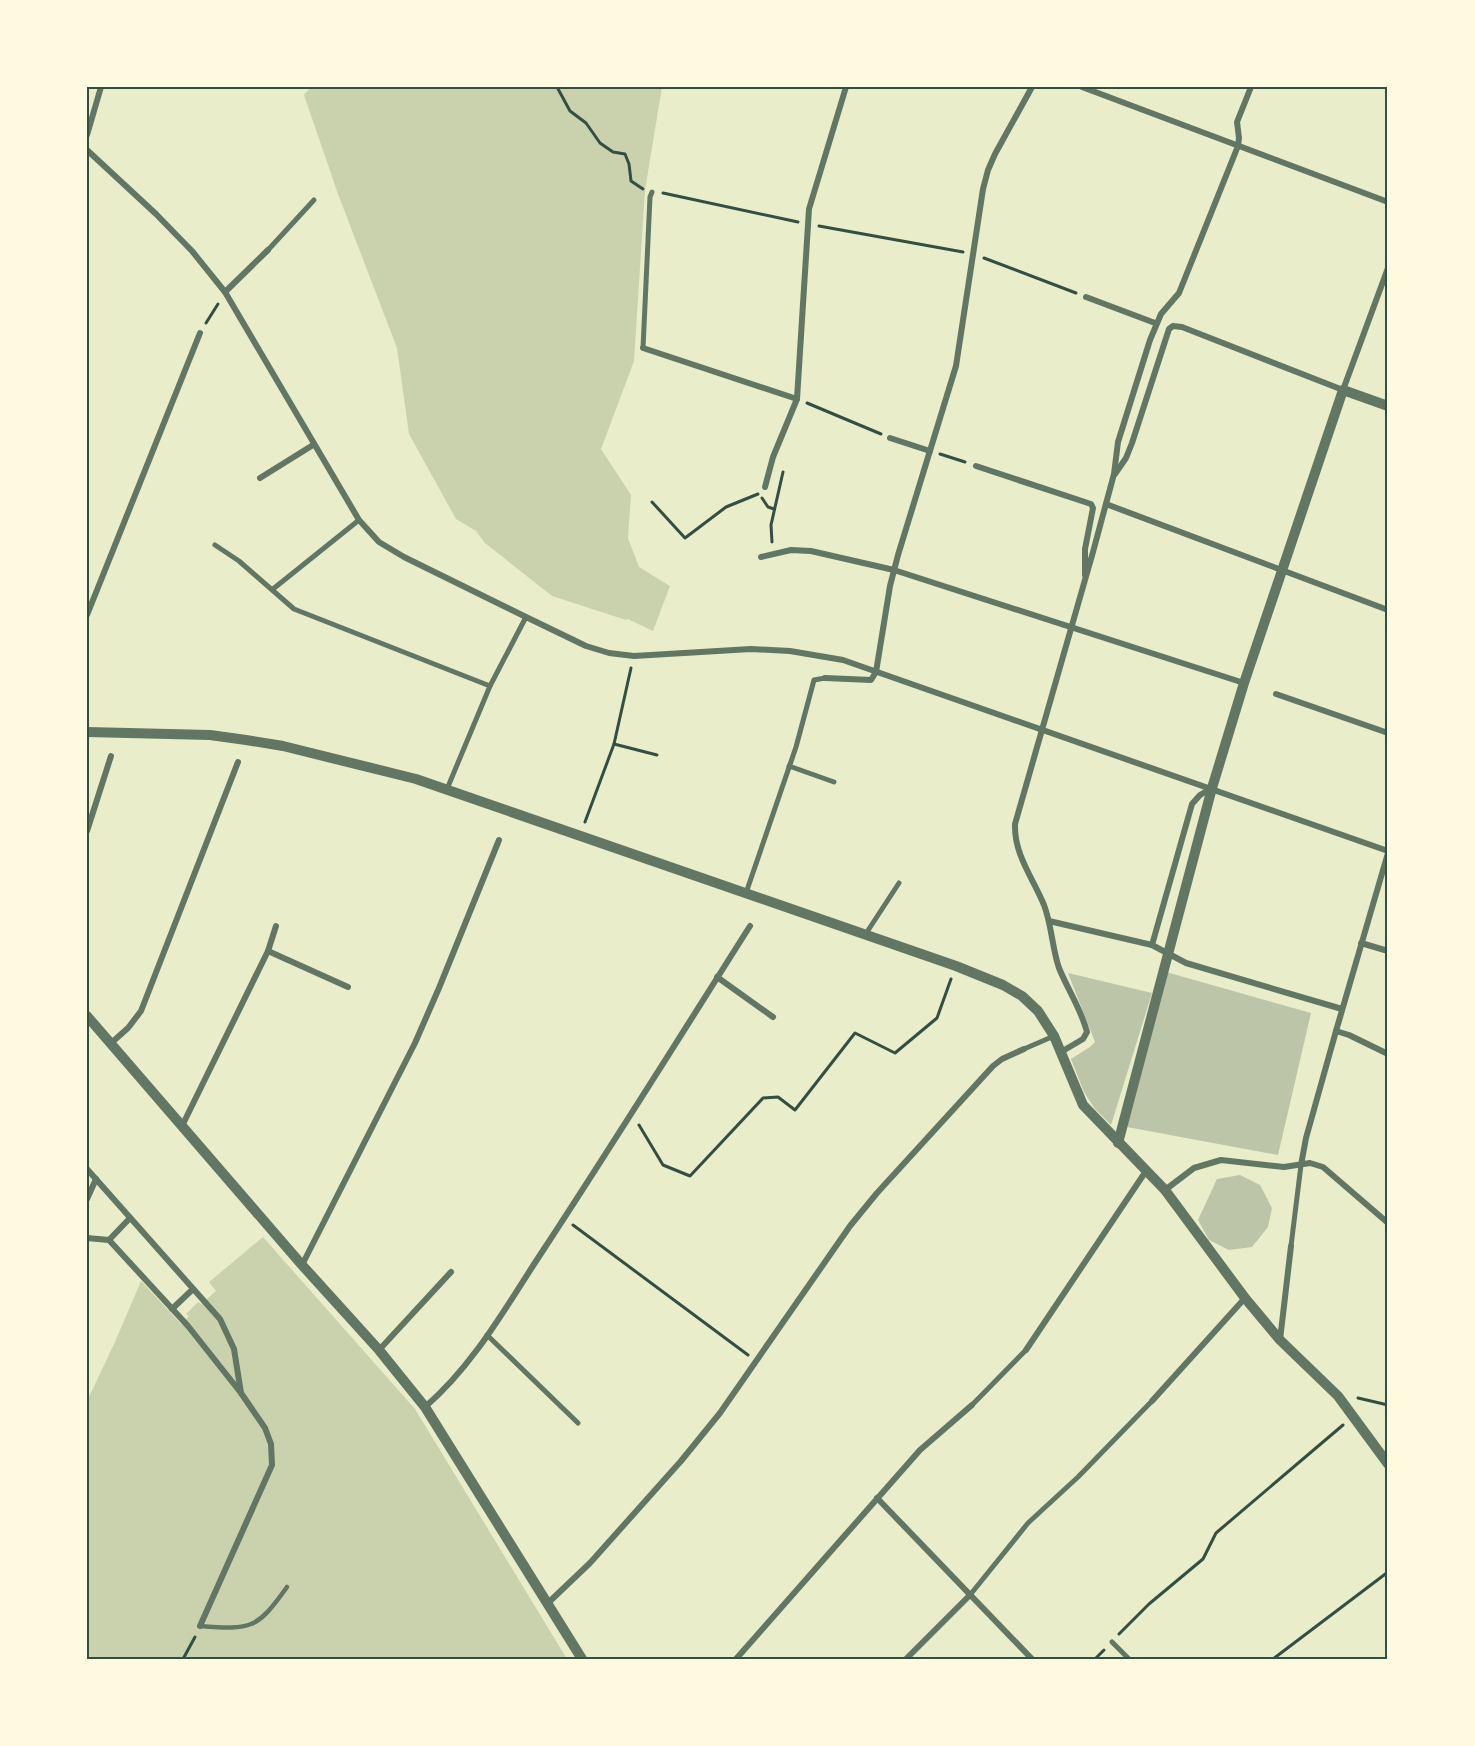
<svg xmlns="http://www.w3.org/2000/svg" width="1475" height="1746" viewBox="0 0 1475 1746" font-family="'Source Serif 4',serif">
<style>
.green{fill:#cad2ad}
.building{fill:#bcc5a7}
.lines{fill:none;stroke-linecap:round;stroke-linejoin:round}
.path{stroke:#344e41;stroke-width:3}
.service{stroke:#617663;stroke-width:4.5}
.pedestrian{stroke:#617663;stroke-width:5}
.minor{stroke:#617663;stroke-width:6}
.tertiary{stroke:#617663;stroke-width:10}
.neatline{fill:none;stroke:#344e41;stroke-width:2}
</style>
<rect width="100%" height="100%" fill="#e9edc9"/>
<g class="green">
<path d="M 311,87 L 662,87 L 645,190 L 634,361 L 601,449 L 631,495 L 628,538 L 639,567 L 670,586 L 653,631 L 628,619 L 626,620 L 552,596 L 485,543 L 476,531 L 456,519 L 409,434 L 397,348 L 338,194 L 304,95 Z"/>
<path d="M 263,1237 L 415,1409 L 567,1659 L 87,1659 L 87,1401 L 115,1342 L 141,1281 L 181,1324 L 189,1316 L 186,1314 L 198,1302 L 201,1304 L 216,1291 L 209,1282 Z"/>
</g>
<g class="building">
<path d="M 1166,972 L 1311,1013 L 1278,1155 L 1127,1127 Z"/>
<path d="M 1068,973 L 1152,993 L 1111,1125 L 1095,1109 L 1084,1092 L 1071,1059 L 1090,1047 L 1095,1042 Z"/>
<path d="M 1240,1175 L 1260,1185 L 1272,1208 L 1268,1227 L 1252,1247 L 1229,1250 L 1209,1240 L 1198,1220 L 1217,1179 Z"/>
</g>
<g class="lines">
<g class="path">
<path d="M 557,87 L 570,111 L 586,123 L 600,143 L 613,152 L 625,154 L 629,164 L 631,181 L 643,189"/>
<path d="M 663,193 L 798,222"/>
<path d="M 819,226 L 963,252"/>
<path d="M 984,258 L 1076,293"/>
<path d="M 206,323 L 218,304"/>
<path d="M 807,403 L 881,434"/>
<path d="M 940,454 L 965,462"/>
<path d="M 762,498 L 768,507 L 774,509"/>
<path d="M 652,502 L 685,538 L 726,507 L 758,494"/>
<path d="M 772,542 L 771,525 L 783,472"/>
<path d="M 614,744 L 657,755"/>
<path d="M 585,822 L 614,744 L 631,668"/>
<path d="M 639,1125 L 663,1165 L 690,1176 L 763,1098 L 778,1097 L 795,1110 L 855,1033 L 895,1053 L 937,1018 L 951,979"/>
<path d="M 573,1225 L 748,1355"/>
<path d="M 1358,1398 L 1388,1405"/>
<path d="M 1119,1634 L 1149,1604 L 1203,1559 L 1216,1533 L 1343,1425"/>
<path d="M 183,1659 L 195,1637"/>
<path d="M 1095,1659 L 1104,1650"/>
<path d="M 1273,1659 L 1388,1572"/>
</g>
<path class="service" d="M 200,1626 C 252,1630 257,1629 287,1587"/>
<g class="pedestrian">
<path d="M 268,250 L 314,200"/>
<path d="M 643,348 L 650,197 L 652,192"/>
<path d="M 215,545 L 239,561 L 294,609 L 490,686"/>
<path d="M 273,589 L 359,520"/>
<path d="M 789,766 L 834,782"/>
<path d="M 447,789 L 490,686 L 526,617"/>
<path d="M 746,893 L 796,747 L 814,680 L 825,678"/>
<path d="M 865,935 L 899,883"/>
<path d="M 1024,1049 L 1054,1036"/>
<path d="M 1291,1246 L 1301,1165"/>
<path d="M 487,1335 L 578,1423"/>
<path d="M 972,1405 L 1026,1350"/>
<path d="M 970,1595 L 1028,1523 L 1078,1477 L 1152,1401"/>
<path d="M 1112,1642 L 1129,1659"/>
</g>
<g class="minor">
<path d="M 1082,87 L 1388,202"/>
<path d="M 87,135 L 101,87"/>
<path d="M 87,150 L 156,214 L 192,251 L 225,292 L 359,520 L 379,542 L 404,557 L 526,617 L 586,646 L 609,653 L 634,656 L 751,649 L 790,651 L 843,660 L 1388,851"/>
<path d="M 225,292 L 268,250"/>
<path d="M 1086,297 L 1155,323"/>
<path d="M 643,348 L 797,399"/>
<path d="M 890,438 L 930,451"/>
<path d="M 976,466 L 1091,504 L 1093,508 L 1085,549 L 1085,575"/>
<path d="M 1115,474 L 1126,458 L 1132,443 L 1169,329 L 1173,326 L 1182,327 L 1343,390 L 1388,268"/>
<path d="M 260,478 L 313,445"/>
<path d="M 765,487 L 773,457 L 797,399 L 809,209 L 846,87"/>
<path d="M 1106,504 L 1388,610"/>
<path d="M 761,557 L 791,550 L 811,551 L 894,570 L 1244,683"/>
<path d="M 87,615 L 200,333"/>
<path d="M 825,678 L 871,680 L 876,672 L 890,586 L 898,555 L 956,366 L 983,189 L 988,170 L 995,154 L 1032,87"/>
<path d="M 1276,694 L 1388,733"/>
<path d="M 87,831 L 111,756"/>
<path d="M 1049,921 L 1152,945 L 1186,963 L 1342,1009"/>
<path d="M 1361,943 L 1388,951"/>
<path d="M 1152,945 L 1192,804 L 1200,795 L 1212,788"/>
<path d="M 268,951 L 348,987"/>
<path d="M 717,977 L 773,1017"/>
<path d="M 1336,1031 L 1349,1035 L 1388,1054"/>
<path d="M 110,1044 L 128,1028 L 141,1011 L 238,762"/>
<path d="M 1061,1052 L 1083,1039 L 1087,1032 C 1081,1009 1068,990 1059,968 C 1052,948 1052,926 1044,905 C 1033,878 1014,855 1015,824 L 1093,552 L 1114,474 L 1118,442 L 1150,340 L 1161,314 L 1179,293 L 1238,146 L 1239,138 L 1237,122 L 1251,87"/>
<path d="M 182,1126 L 268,951 L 276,926"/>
<path d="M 1301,1165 L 1306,1138 L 1336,1031 L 1388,853"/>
<path d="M 87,1169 L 220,1319 L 234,1349 L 241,1393"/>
<path d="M 1165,1190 L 1194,1168 L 1221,1160 L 1284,1167 L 1310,1163 L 1323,1167 L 1388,1223"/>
<path d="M 87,1199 L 96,1179"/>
<path d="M 87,1238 L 109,1240 L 188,1326 L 241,1393 L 265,1428 L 271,1444 L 272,1465 L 200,1626"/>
<path d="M 109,1240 L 130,1218"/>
<path d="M 302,1265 L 415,1043 L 439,988 L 499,840"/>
<path d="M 172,1309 L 193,1289"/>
<path d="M 1280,1340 L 1291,1246"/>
<path d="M 379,1350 L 451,1272"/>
<path d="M 1026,1350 L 1146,1171"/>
<path d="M 1152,1401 L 1245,1298"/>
<path d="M 425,1407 C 474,1365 507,1305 542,1252 C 613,1144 681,1035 750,926"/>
<path d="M 877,1498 L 1032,1659"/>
<path d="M 548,1603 L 590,1563 L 681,1461 L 720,1413 L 850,1226 L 877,1193 L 993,1066 L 1002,1059 L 1024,1049"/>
<path d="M 736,1659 L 920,1450 L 972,1405"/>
<path d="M 906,1659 L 970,1595"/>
</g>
<g class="tertiary">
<path d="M 87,732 L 210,735 L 246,740 L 283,746 L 416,779 L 956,966 L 1003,985 L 1022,996 L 1038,1011 L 1054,1036 L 1083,1105 L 1165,1190 L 1245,1298 L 1280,1340 L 1338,1396 L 1388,1464"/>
<path d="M 87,1016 L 302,1265 L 379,1350 L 425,1407 L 582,1659"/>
<path d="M 1118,1143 L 1212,788 L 1244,683 L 1343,390 L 1388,406"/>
</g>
</g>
<rect width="1475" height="1746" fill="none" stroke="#fefae0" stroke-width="177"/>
<rect x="88" y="88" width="1298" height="1570" class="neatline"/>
</svg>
